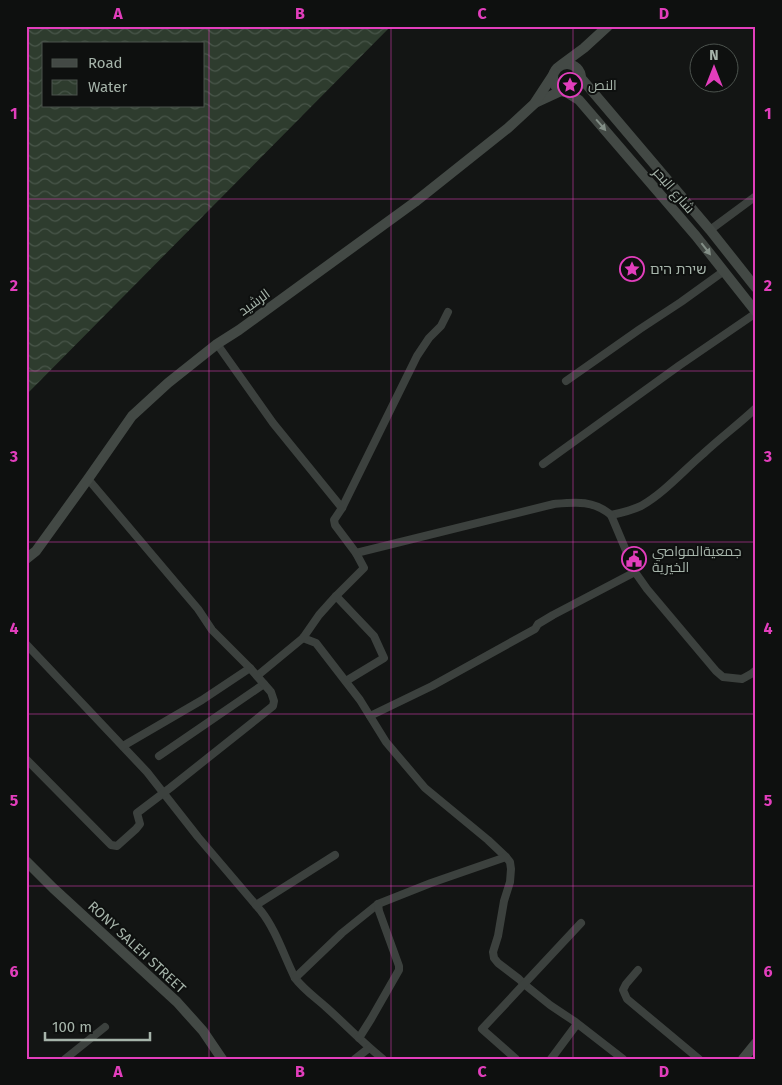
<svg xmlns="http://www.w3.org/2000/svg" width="782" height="1085" viewBox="0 0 782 1085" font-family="'Fira Sans',Cairo,'Noto Sans Hebrew',sans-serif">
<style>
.water{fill:url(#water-waves);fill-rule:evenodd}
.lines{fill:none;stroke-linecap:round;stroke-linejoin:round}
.street{stroke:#3c413e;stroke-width:8}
.secondary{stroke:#434945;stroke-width:10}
.oneway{fill:#838f87}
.grid{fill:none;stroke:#e23ebc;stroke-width:1;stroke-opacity:0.55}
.labels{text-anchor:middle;stroke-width:4;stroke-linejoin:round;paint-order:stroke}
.poi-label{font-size:14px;fill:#a6b4aa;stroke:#0e100f;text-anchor:start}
.street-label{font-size:14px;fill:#a6b4aa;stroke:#0e100f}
.neatline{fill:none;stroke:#e23ebc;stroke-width:2}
.grid-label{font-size:16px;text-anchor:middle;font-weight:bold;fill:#e23ebc}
</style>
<defs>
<pattern id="water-waves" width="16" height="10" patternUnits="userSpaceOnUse" patternTransform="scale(1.25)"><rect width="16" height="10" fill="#2e3c2e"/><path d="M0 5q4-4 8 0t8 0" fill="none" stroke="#49564a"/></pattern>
</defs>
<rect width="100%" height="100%" fill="#131514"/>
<path class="water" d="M 26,26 L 391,26 L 26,395 ZM 44,44 L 204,44 L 204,106 L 44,106 Z"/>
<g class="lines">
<g class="street">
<path d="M 710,230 L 756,196"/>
<path d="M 217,344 L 273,423 L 342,508"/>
<path d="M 566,381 L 640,329 L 681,302 L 724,271"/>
<path d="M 543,464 L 680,365 L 756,313"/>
<path d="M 611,515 C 621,513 632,510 641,506 C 664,493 683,471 703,454 C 720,438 739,424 756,408"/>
<path d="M 356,553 L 554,504 C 576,502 593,500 611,515 L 635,572 L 647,589 L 716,671 L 723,677 L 742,679 L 751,674 L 756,670"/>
<path d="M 336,596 L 374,636 L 384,658 L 346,681"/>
<path d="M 303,638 L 316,643 L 360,700 L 386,742 L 425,788 L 488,840 L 506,857 L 510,862 L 511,869 L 510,882 L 504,901 L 498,936 L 493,952 L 494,958 L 498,963 L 519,979 L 524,984 L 550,1005 L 574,1021 L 623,1059"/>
<path d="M 26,644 L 147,772 L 198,837 L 261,911 C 276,930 284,956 295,978 C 304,990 316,998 327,1008 C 346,1025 363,1043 383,1059"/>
<path d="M 257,676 L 303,638 L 319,615 L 336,596 L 364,568 L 356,553 L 335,525 L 334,520 L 342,508 L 417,356 L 429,338 L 441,326 L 448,312"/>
<path d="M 370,716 L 432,686 L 535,629 L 538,624 L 553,615 L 635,572"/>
<path d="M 123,746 L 202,700 L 250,668"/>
<path d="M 159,756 L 264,684"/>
<path d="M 26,759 L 111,845 L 117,846 L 136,829 L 140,824 L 137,813 L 170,788 L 273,706 L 274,701 L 271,692 L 250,668 L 212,630 L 198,609 L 181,589 L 88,479"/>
<path d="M 256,905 L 335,855"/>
<path d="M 638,970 L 626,984 L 623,990 L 627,999 L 699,1059"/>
<path d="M 295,978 L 342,933 L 378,904 L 431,883 L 506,857"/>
<path d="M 359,1038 L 371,1019 L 399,970 L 399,966 L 379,911 L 378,904"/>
<path d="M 65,1059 L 105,1027"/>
<path d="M 355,1059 L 369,1048"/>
<path d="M 516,1059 L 482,1029 L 581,923"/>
<path d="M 551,1059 L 577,1024"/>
</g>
<g class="secondary">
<circle cx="567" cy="78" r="14"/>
<path d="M 561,65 L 584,48 L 608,26"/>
<path d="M 581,78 L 710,230 L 756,288"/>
<path d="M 566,92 L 579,100 L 696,236 L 756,312"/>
<path d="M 535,103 L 561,91"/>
<path d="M 26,559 L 36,551 L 88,479 L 132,416 L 168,383 L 217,344 L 239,330 L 415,202 L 508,128 L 534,104 L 553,75"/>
<path d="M 26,861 L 53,888 L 177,1002 L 203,1031 L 222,1059"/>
<path d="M 743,1059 L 756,1043"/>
</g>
</g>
<defs><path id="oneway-solid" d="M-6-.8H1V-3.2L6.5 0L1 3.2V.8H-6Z" transform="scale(1.25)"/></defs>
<g class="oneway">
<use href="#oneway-solid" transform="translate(601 125) rotate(49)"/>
<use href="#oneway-solid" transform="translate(706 249) rotate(52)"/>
</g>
<path class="grid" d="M 209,26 L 209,1059M 391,26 L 391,1059M 573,26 L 573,1059M 26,199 L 756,199M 26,371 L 756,371M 26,542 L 756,542M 26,714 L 756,714M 26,886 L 756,886"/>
<defs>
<symbol id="sight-ring" viewBox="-11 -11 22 22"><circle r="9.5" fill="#0e100f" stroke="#e23ebc" stroke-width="1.5"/><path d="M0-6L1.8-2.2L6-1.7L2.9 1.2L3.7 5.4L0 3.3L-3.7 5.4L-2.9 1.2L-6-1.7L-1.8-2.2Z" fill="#e23ebc"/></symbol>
<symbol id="civic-ring" viewBox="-11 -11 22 22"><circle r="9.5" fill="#0e100f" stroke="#e23ebc" stroke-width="1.5"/><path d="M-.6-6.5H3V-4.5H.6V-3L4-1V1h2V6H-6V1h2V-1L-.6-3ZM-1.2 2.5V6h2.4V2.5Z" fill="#e23ebc"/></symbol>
</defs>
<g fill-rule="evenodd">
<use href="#sight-ring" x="556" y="71" width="28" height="28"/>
<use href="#sight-ring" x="618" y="255" width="28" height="28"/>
<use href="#civic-ring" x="620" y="545" width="28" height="28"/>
</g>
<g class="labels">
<g class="poi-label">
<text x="588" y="90">النص</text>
<text x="650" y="274">שירת הים</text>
<text x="652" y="556">جمعيةالمواصي<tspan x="652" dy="16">الخيرية</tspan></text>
</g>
<g class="street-label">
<text transform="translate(674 190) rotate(49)" y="5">شارع البحر</text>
<text transform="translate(254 302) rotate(-36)" y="5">الرشيد</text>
<text transform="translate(137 947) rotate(43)" y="5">RONY SALEH STREET</text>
</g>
</g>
<rect width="782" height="1085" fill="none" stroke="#0e100f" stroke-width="55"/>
<rect x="42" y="42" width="162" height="65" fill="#0e100f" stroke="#4b524d"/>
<rect x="52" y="59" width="25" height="8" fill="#434945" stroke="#4b524d"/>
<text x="88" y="68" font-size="15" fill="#a6b4aa">Road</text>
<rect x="52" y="80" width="25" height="15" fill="url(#water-waves)" stroke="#4b524d"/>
<text x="88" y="92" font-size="15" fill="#a6b4aa">Water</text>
<g transform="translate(714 68)"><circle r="24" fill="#0e100f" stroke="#4b524d"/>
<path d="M0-4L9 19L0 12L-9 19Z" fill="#e23ebc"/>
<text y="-8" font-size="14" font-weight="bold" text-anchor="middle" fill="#a6b4aa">N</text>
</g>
<path d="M45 1032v8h105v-8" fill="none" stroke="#a6b4aa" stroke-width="2.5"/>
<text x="52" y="1032" font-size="15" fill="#a6b4aa" stroke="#0e100f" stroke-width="4" paint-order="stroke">100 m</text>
<rect x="28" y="28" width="726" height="1030" class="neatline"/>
<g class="grid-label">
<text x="118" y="19">A</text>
<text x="300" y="19">B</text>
<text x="482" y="19">C</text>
<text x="664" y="19">D</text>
<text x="14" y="119">1</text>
<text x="768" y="119">1</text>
<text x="14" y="291">2</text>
<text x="768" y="291">2</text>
<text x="14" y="462">3</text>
<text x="768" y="462">3</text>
<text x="14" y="634">4</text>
<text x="768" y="634">4</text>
<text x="14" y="806">5</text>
<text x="768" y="806">5</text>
<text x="14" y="977">6</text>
<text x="768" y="977">6</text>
<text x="118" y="1077">A</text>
<text x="300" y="1077">B</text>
<text x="482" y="1077">C</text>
<text x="664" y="1077">D</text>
</g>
</svg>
